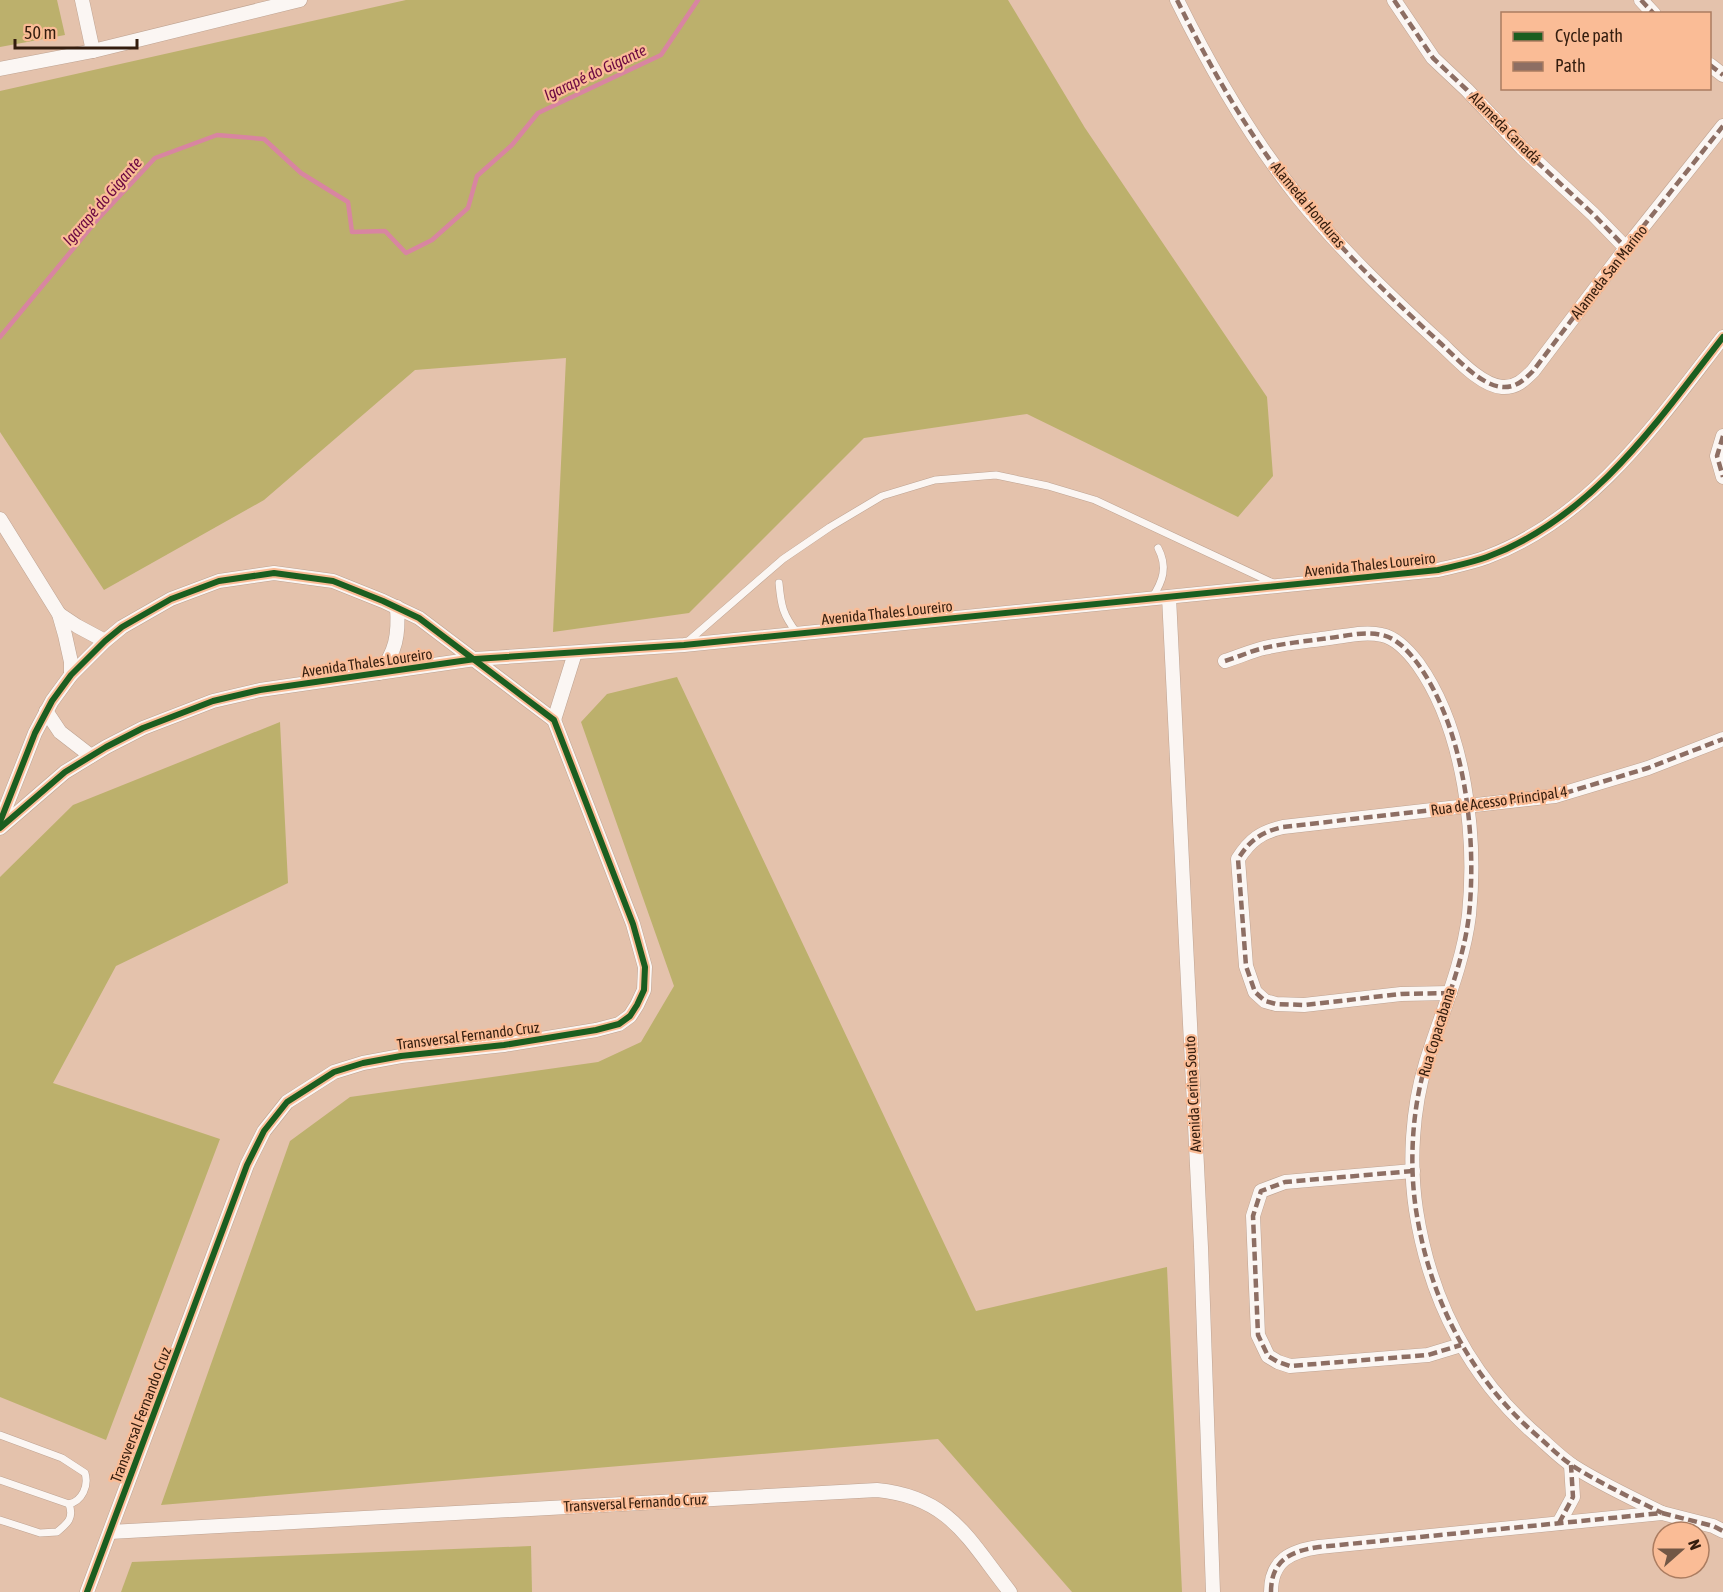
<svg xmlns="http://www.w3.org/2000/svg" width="1723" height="1592" viewBox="0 0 1723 1592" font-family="'Asap Condensed',sans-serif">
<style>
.green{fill:#bcb06c}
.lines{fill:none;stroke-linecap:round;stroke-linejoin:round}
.stream{stroke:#d885a1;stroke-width:4.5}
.lane-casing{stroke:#bea392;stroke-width:8}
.street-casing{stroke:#bea392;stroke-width:15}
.lane{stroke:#fbf6f3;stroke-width:7}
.street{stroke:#fbf6f3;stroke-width:14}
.quiet{stroke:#8d6e63;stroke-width:4.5;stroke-dasharray:9 4.5;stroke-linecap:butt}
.cycleway-casing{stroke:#fabc96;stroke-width:10}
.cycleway{stroke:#1b5e20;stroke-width:6}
.labels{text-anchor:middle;stroke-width:4.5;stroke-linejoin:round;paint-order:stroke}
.street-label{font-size:15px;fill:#341d0e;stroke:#fabc96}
.water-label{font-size:16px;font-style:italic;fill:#6c0942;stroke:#fabc96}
</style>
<rect width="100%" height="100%" fill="#e4c2ac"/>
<g class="green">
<path d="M 0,0 L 57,0 L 65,35 L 0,47 Z"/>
<path d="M 406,0 L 1008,0 L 1085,128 L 1267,397 L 1273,476 L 1238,517 L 1027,414 L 864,438 L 689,613 L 553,632 L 566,358 L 415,370 L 264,500 L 104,590 L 0,432 L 0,91 Z"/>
<path d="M 677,677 L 976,1311 L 1167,1267 L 1182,1592 L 1072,1592 L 938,1439 L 161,1505 L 290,1141 L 350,1097 L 598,1062 L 641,1042 L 674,986 L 581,722 L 607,694 Z"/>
<path d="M 280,722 L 288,883 L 116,966 L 53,1083 L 220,1139 L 106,1440 L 0,1397 L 0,877 L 73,805 Z"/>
<path d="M 531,1546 L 532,1592 L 121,1592 L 132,1562 Z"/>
</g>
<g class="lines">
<path class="stream" d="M 0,337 L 97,220 L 155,158 L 217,135 L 264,139 L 301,173 L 348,202 L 352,232 L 385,231 L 406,253 L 432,240 L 468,208 L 477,176 L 512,145 L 538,113 L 661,55 L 698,0"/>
<defs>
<g id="lane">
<path d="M 779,583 C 781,606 783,615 797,633"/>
<path d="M 1152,598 C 1163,581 1168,567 1158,548"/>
<path d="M 686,643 L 783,559 L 830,527 L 882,496 L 935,480 L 996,475 L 1048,486 L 1095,500 L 1273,583"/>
<path d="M 0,1435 L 62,1458 L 85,1473 C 89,1486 82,1501 69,1504 L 0,1480"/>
<path d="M 0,1520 L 40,1533 L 57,1532 C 68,1523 74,1518 69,1504"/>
</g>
<g id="street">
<path d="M 82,0 L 93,51"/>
<path d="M 1177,0 C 1211,69 1249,136 1298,197 C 1340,249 1388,295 1437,340 C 1454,355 1479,385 1502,387 C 1516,388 1524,380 1533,371 L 1626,248 L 1723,126"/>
<path d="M 1394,0 L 1433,58 L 1467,90 L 1522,148 L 1593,214 L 1626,248"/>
<path d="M 1641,0 L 1654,14"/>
<path d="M 1710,65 L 1723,75"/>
<path d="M 0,69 L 93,51 L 300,0"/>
<path d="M 1723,436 L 1717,456 L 1723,477"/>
<path d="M 0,519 L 59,614 L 65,635 L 71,662 L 71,675"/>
<path d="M 1169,597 L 1201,1247 L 1213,1592"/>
<path d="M 59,614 L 77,626 L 105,641"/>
<path d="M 1225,661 C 1238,657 1251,651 1264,648 C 1285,643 1308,641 1329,638 C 1346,636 1365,631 1382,635 C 1397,638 1409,652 1418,664 C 1465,730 1477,836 1469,915 C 1463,966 1441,1014 1426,1063 C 1412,1109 1409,1163 1416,1210 C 1430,1301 1471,1380 1541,1439 C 1551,1448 1561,1458 1573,1466 C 1601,1484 1632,1498 1662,1513"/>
<path d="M 379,673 C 396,652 399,635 397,607"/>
<path d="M 46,711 L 60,732 L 91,756"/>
<path d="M 554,720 L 575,653"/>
<path d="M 0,822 L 35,733 L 52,701 L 71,675 L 105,641 L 122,627 L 171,599 L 219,581 L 274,573 L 333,581 L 383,601 L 419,618 L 554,720 L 633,924 L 645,967 L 644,990 L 637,1005 L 630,1016 L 619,1024 L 596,1030 L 504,1045 L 401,1056 L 363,1063 L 334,1072 L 287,1102 L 264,1131 L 247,1165 L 87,1592"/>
<path d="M 0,828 L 65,772 L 106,747 L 143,728 L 213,701 L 260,690 L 475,659 L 684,645 L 1438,570 C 1454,566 1471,563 1487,557 C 1592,518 1657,422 1723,337"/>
<path d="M 1450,993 L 1401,994 L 1304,1005 L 1276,1004 L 1265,1001 L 1255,992 L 1246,966 L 1238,859 C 1250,840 1261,832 1283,827 L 1555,796 L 1648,768 L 1723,739"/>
<path d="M 1413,1171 L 1285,1182 L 1261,1191 L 1253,1216 L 1258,1335 L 1268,1356 L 1278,1362 L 1290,1366 L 1428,1355 L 1461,1345"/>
<path d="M 1559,1523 L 1573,1497 L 1571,1465"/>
<path d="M 110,1532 L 877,1490 C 950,1497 968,1539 1010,1592"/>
<path d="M 1271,1592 C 1271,1560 1291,1551 1319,1547 L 1662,1513 L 1713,1526 L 1723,1531"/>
</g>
</defs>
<use href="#lane" class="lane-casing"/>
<use href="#street" class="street-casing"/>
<use href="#lane" class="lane"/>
<use href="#street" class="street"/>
<g class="quiet">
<path d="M 1177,0 C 1211,69 1249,136 1298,197 C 1340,249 1388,295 1437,340 C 1454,355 1479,385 1502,387 C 1516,388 1524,380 1533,371 L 1626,248 L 1723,126"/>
<path d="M 1394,0 L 1433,58 L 1467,90 L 1522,148 L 1593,214 L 1626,248"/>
<path d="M 1641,0 L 1654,14"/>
<path d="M 1710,65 L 1723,75"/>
<path d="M 1723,436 L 1717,456 L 1723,477"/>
<path d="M 1225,661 C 1238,657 1251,651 1264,648 C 1285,643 1308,641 1329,638 C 1346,636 1365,631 1382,635 C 1397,638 1409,652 1418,664 C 1465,730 1477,836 1469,915 C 1463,966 1441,1014 1426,1063 C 1412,1109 1409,1163 1416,1210 C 1430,1301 1471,1380 1541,1439 C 1551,1448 1561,1458 1573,1466 C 1601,1484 1632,1498 1662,1513"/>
<path d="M 1450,993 L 1401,994 L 1304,1005 L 1276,1004 L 1265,1001 L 1255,992 L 1246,966 L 1238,859 C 1250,840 1261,832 1283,827 L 1555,796 L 1648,768 L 1723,739"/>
<path d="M 1413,1171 L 1285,1182 L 1261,1191 L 1253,1216 L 1258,1335 L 1268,1356 L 1278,1362 L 1290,1366 L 1428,1355 L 1461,1345"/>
<path d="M 1559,1523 L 1573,1497 L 1571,1465"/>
<path d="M 1271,1592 C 1271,1560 1291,1551 1319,1547 L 1662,1513 L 1713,1526 L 1723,1531"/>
</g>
<defs>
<g id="cycleway">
<path d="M 0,822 L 35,733 L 52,701 L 71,675 L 105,641 L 122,627 L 171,599 L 219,581 L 274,573 L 333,581 L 383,601 L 419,618 L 554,720 L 633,924 L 645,967 L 644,990 L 637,1005 L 630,1016 L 619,1024 L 596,1030 L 504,1045 L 401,1056 L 363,1063 L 334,1072 L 287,1102 L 264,1131 L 247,1165 L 87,1592"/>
<path d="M 0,828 L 65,772 L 106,747 L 143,728 L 213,701 L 260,690 L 475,659 L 684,645 L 1438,570 C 1454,566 1471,563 1487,557 C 1592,518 1657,422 1723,337"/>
</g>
</defs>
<use href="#cycleway" class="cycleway-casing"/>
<use href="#cycleway" class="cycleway"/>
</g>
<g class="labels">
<g class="street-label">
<text transform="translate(1505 128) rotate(45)" y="5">Alameda Canadá</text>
<text transform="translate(1308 205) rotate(50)" y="5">Alameda Honduras</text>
<text transform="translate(1609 272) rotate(-52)" y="5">Alameda San Marino</text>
<text transform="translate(1370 565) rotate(-6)" y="5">Avenida Thales Loureiro</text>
<text transform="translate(887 613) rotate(-6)" y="5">Avenida Thales Loureiro</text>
<text transform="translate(367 663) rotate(-8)" y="5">Avenida Thales Loureiro</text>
<text transform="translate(1499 801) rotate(-8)" y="5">Rua de Acesso Principal 4</text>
<text transform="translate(1437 1032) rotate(-73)" y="5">Rua Copacabana</text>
<text transform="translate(468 1036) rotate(-7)" y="5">Transversal Fernando Cruz</text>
<text transform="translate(1193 1094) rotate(-93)" y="5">Avenida Cerina Souto</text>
<text transform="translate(141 1415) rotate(-69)" y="5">Transversal Fernando Cruz</text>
<text transform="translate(635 1503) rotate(-3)" y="5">Transversal Fernando Cruz</text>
</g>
<g class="water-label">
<text transform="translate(595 72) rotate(-25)" y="6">Igarapé do Gigante</text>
<text transform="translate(102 201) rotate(-49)" y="6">Igarapé do Gigante</text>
</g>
</g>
<rect x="1501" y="12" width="210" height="78" fill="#fabc96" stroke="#ab7c60" stroke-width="1.5"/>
<rect x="1513" y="32" width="30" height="9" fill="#1b5e20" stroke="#ab7c60" stroke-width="1.5"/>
<text x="1555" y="42" font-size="18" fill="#341d0e">Cycle path</text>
<rect x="1513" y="62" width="30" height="9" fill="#8d6e63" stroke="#ab7c60" stroke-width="1.5"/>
<text x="1555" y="72" font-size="18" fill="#341d0e">Path</text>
<g transform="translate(1681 1550) rotate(69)"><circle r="28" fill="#fabc96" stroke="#ab7c60" stroke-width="1.5"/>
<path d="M0-4.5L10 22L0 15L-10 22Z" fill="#725745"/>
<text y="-9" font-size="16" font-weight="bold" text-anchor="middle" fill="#341d0e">N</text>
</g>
<path d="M15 39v9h122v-9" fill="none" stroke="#341d0e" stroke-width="3"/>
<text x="24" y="39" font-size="18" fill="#341d0e" stroke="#fabc96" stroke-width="4.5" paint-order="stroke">50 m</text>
</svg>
